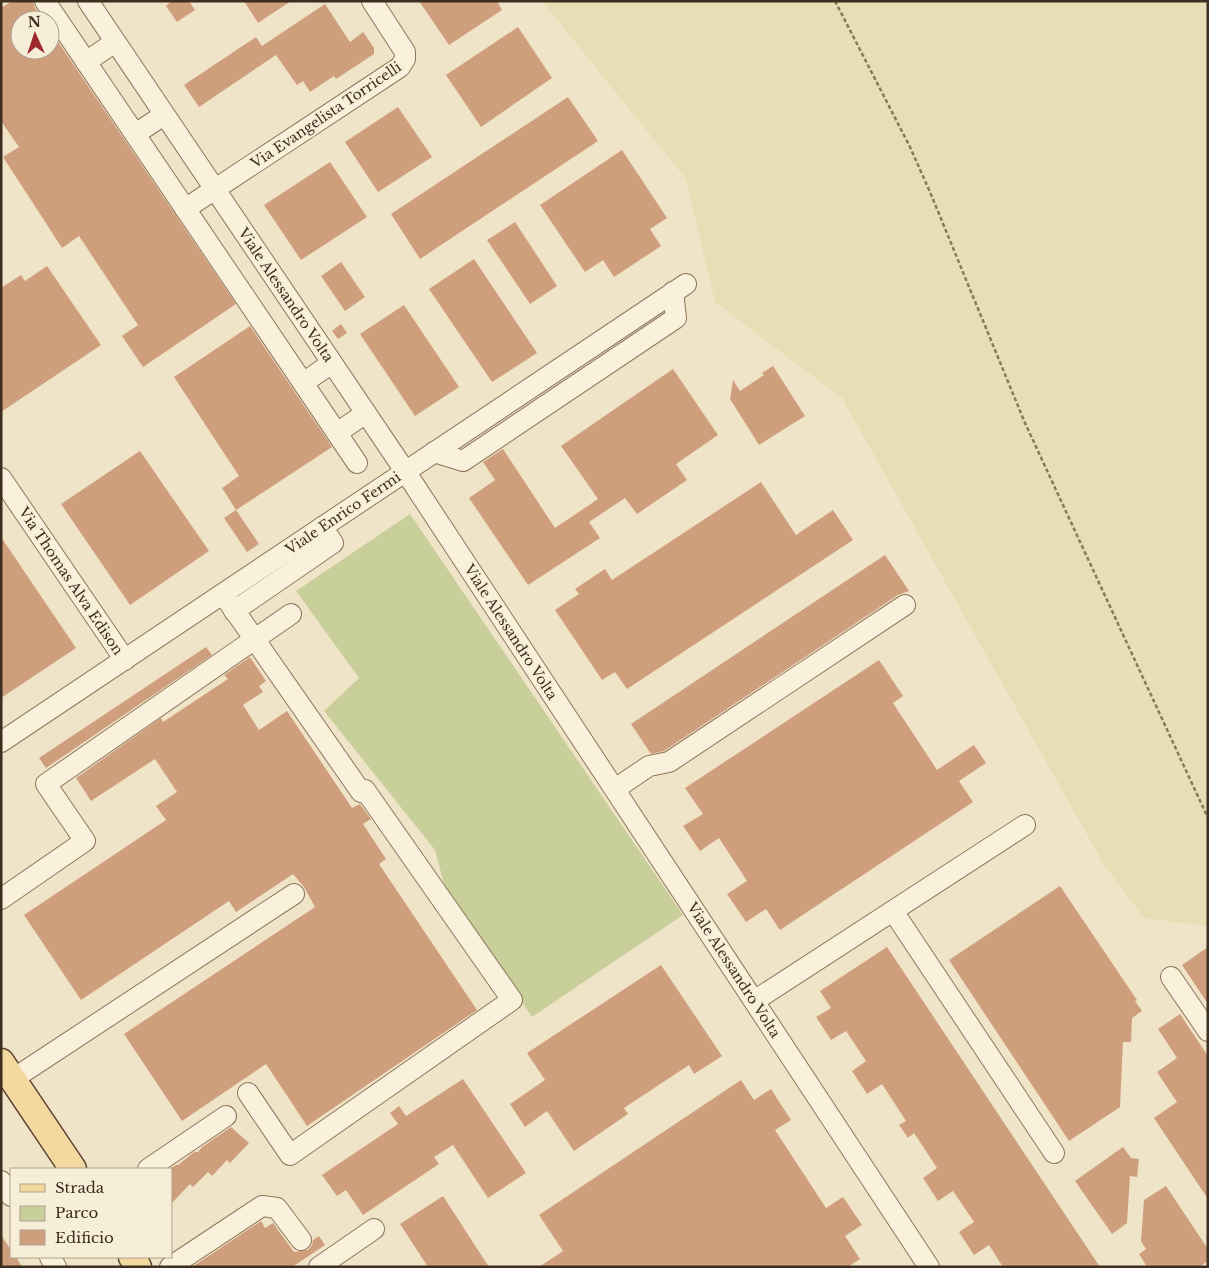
<svg xmlns="http://www.w3.org/2000/svg" width="1209" height="1268" viewBox="0 0 1209 1268" font-family="'Libre Baskerville',serif">
<style>
.farmland{fill:#e6deb5}
.green{fill:#c9cf9b}
.building{fill:#cf9f7d}
.lines{fill:none;stroke-linecap:round;stroke-linejoin:round}
.minor-casing{stroke:#8d765c;stroke-width:22}
.major-casing{stroke:#5b4430;stroke-width:29}
.path{stroke:#8d765c;stroke-width:2.5;stroke-dasharray:4 2.5;stroke-linecap:butt}
.minor{stroke:#faf1dc;stroke-width:20}
.major{stroke:#f3d9a0;stroke-width:26}
.labels{text-anchor:middle;stroke-width:4;stroke-linejoin:round;paint-order:stroke}
.street-label{font-size:14px;fill:#3d2e20;stroke:#f7eed8}
</style>
<rect width="100%" height="100%" fill="#f0e4c8"/>
<path class="farmland" d="M 542,1 L 1208,1 L 1208,926 L 1144,918 L 1103,863 L 842,398 L 715,302 L 686,179 Z"/>
<path class="green" d="M 410,514 L 683,915 L 532,1017 L 445,888 L 435,850 L 324,711 L 359,678 L 296,591 Z"/>
<g class="building">
<path d="M 12,1 L 33,1 L 35,8 L 44,20 L 20,20 L 20,50 L 50,50 L 50,30 L 236,304 L 143,367 L 122,336 L 138,325 L 130,313 L 79,236 L 62,248 L 3,157 L 19,147 L 1,121 L 1,8 Z"/>
<path d="M 172,1 L 189,1 L 195,10 L 177,22 L 166,6 Z"/>
<path d="M 244,1 L 291,1 L 258,23 Z"/>
<path d="M 419,1 L 497,1 L 502,10 L 449,45 Z"/>
<path d="M 325,4 L 350,42 L 363,32 L 374,48 L 374,54 L 336,79 L 334,76 L 310,92 L 303,81 L 297,85 L 276,55 L 199,107 L 184,85 L 256,37 L 262,46 Z"/>
<path d="M 518,27 L 552,78 L 481,127 L 446,75 Z"/>
<path d="M 568,97 L 598,141 L 420,259 L 391,214 Z"/>
<path d="M 398,107 L 432,157 L 378,192 L 345,142 Z"/>
<path d="M 622,150 L 667,218 L 650,229 L 661,246 L 614,277 L 603,260 L 585,272 L 540,205 Z"/>
<path d="M 330,162 L 367,217 L 301,260 L 264,205 Z"/>
<path d="M 515,222 L 557,286 L 530,304 L 487,240 Z"/>
<path d="M 474,259 L 537,353 L 492,382 L 429,289 Z"/>
<path d="M 341,262 L 365,297 L 345,311 L 321,276 Z"/>
<path d="M 47,266 L 101,345 L 1,412 L 1,288 L 21,275 L 25,281 Z"/>
<path d="M 404,305 L 459,387 L 415,416 L 360,334 Z"/>
<path d="M 341,324 L 347,333 L 338,339 L 332,331 Z"/>
<path d="M 250,326 L 332,447 L 236,510 L 222,488 L 239,476 L 174,377 Z"/>
<path d="M 773,366 L 805,416 L 759,445 L 730,399 L 733,380 L 740,391 L 764,375 L 762,373 Z"/>
<path d="M 673,369 L 718,435 L 676,464 L 687,480 L 637,514 L 625,498 L 589,522 L 600,538 L 528,585 L 469,498 L 495,480 L 483,462 L 503,449 L 555,528 L 598,499 L 561,446 Z"/>
<path d="M 140,451 L 209,551 L 130,605 L 61,504 Z"/>
<path d="M 761,482 L 796,535 L 833,510 L 853,540 L 627,689 L 615,672 L 602,680 L 555,610 L 579,594 L 575,589 L 605,569 L 612,580 Z"/>
<path d="M 236,510 L 259,544 L 247,552 L 224,518 Z"/>
<path d="M 1,537 L 76,648 L 1,698 Z"/>
<path d="M 885,555 L 909,591 L 898,595 L 664,751 L 651,754 L 631,724 Z"/>
<path d="M 206,647 L 212,655 L 46,768 L 39,758 Z"/>
<path d="M 250,657 L 266,681 L 259,686 L 263,692 L 243,705 L 259,730 L 287,711 L 352,808 L 360,804 L 371,819 L 363,824 L 386,859 L 379,864 L 477,1010 L 307,1126 L 266,1064 L 182,1121 L 124,1034 L 315,907 L 304,887 L 293,874 L 236,912 L 229,901 L 81,1000 L 24,915 L 166,820 L 156,806 L 177,792 L 155,759 L 91,801 L 76,778 L 161,718 L 163,722 L 228,679 L 224,675 Z"/>
<path d="M 879,660 L 903,696 L 893,703 L 937,770 L 974,745 L 986,763 L 959,781 L 973,802 L 780,930 L 766,909 L 746,922 L 727,894 L 747,881 L 719,838 L 700,851 L 683,826 L 703,814 L 685,788 Z"/>
<path d="M 1060,886 L 1137,1000 L 1135,1001 L 1142,1011 L 1132,1018 L 1131,1042 L 1123,1042 L 1120,1107 L 1069,1141 L 949,960 Z"/>
<path d="M 887,947 L 905,974 L 1100,1267 L 1003,1267 L 989,1245 L 974,1255 L 959,1232 L 974,1222 L 953,1191 L 938,1201 L 923,1178 L 937,1168 L 914,1133 L 908,1138 L 899,1125 L 906,1121 L 882,1084 L 867,1094 L 852,1071 L 866,1061 L 846,1031 L 831,1040 L 816,1017 L 831,1008 L 820,991 Z"/>
<path d="M 1208,947 L 1208,1004 L 1182,965 Z"/>
<path d="M 661,965 L 722,1056 L 694,1074 L 689,1065 L 624,1108 L 628,1114 L 574,1151 L 547,1111 L 525,1127 L 510,1104 L 545,1080 L 527,1053 Z"/>
<path d="M 1180,1014 L 1208,1056 L 1208,1199 L 1154,1118 L 1177,1102 L 1157,1072 L 1177,1058 L 1158,1029 Z"/>
<path d="M 463,1079 L 526,1173 L 488,1198 L 453,1145 L 434,1157 L 439,1164 L 363,1215 L 346,1190 L 337,1196 L 322,1175 L 398,1124 L 390,1113 L 399,1106 L 406,1116 Z"/>
<path d="M 741,1080 L 754,1100 L 771,1089 L 791,1120 L 775,1130 L 826,1208 L 843,1197 L 862,1225 L 845,1236 L 860,1259 L 848,1267 L 539,1267 L 563,1251 L 539,1215 Z"/>
<path d="M 231,1127 L 249,1143 L 230,1163 L 227,1160 L 212,1176 L 208,1172 L 193,1187 L 190,1184 L 171,1204 L 171,1168 L 176,1165 L 178,1165 L 194,1152 L 198,1152 L 202,1147 Z"/>
<path d="M 1123,1147 L 1131,1158 L 1139,1159 L 1137,1177 L 1130,1176 L 1127,1223 L 1112,1234 L 1075,1181 Z"/>
<path d="M 1166,1186 L 1208,1249 L 1208,1261 L 1199,1267 L 1147,1267 L 1139,1254 L 1146,1249 L 1141,1241 L 1144,1200 Z"/>
<path d="M 443,1196 L 489,1267 L 428,1267 L 400,1224 Z"/>
<path d="M 261,1221 L 265,1228 L 273,1223 L 294,1252 L 308,1250 L 312,1245 L 313,1240 L 319,1236 L 325,1245 L 292,1267 L 192,1267 Z"/>
<path d="M 1,1235 L 11,1250 L 11,1257 L 16,1257 L 22,1267 L 1,1267 Z"/>
</g>
<g class="lines">
<defs>
<g id="minor">
<path d="M 45,1 L 357,463"/>
<path d="M 88,1 L 405,471 L 929,1267"/>
<path d="M 86,62 L 115,42"/>
<path d="M 135,134 L 164,115"/>
<path d="M 185,209 L 400,67 L 405,59 L 405,52 L 372,1"/>
<path d="M 303,383 L 332,363"/>
<path d="M 337,433 L 366,413"/>
<path d="M 434,452 L 463,461 L 676,318 L 673,292"/>
<path d="M 1,478 L 125,660"/>
<path d="M 223,594 L 361,792 L 365,790 L 512,1000 L 290,1155 L 248,1093"/>
<path d="M 234,611 L 333,543 L 322,527"/>
<path d="M 1,742 L 686,284"/>
<path d="M 615,789 L 649,766 L 669,762 L 905,605"/>
<path d="M 1,899 L 85,841 L 46,784 L 291,614"/>
<path d="M 893,911 L 1054,1153"/>
<path d="M 1171,977 L 1208,1031"/>
<path d="M 754,1001 L 1025,825"/>
<path d="M 13,1079 L 294,894"/>
<path d="M 148,1169 L 226,1116"/>
<path d="M 1,1181 L 11,1196"/>
<path d="M 50,1257 L 56,1267"/>
<path d="M 170,1267 L 262,1206 L 277,1208 L 301,1240"/>
<path d="M 319,1267 L 374,1229"/>
</g>
<g id="major">
<path d="M 1,1062 L 73,1169"/>
<path d="M 132,1257 L 138,1267"/>
</g>
</defs>
<use href="#minor" class="minor-casing"/>
<use href="#major" class="major-casing"/>
<path class="path" d="M 835,1 L 910,147 L 930,192 L 1025,423 L 1208,818"/>
<use href="#minor" class="minor"/>
<use href="#major" class="major"/>
</g>
<g class="labels">
<g class="street-label">
<text transform="translate(326 115) rotate(-34)" y="5">Via Evangelista Torricelli</text>
<text transform="translate(286 295) rotate(56)" y="5">Viale Alessandro Volta</text>
<text transform="translate(343 513) rotate(-34)" y="5">Viale Enrico Fermi</text>
<text transform="translate(71 581) rotate(56)" y="5">Via Thomas Alva Edison</text>
<text transform="translate(511 632) rotate(57)" y="5">Viale Alessandro Volta</text>
<text transform="translate(734 970) rotate(57)" y="5">Viale Alessandro Volta</text>
</g>
</g>
<rect width="1209" height="1268" fill="none" stroke="#3d2e20" stroke-width="5"/>
<rect x="10" y="1168" width="162" height="90" fill="#f7eed8" stroke="#ada18e"/>
<rect x="20" y="1184" width="25" height="8" fill="#f3d9a0" stroke="#ada18e"/>
<text x="55" y="1193" font-size="15" fill="#3d2e20">Strada</text>
<rect x="20" y="1206" width="25" height="15" fill="#c9cf9b" stroke="#ada18e"/>
<text x="55" y="1218" font-size="15" fill="#3d2e20">Parco</text>
<rect x="20" y="1230" width="25" height="15" fill="#cf9f7d" stroke="#ada18e"/>
<text x="55" y="1243" font-size="15" fill="#3d2e20">Edificio</text>
<g transform="translate(35 35) rotate(357)"><circle r="24" fill="#f7eed8" stroke="#ada18e"/>
<path d="M0-4L9 19L0 12L-9 19Z" fill="#9e2a2b"/>
<text y="-8" font-size="14" font-weight="bold" text-anchor="middle" fill="#3d2e20">N</text>
</g>
</svg>
